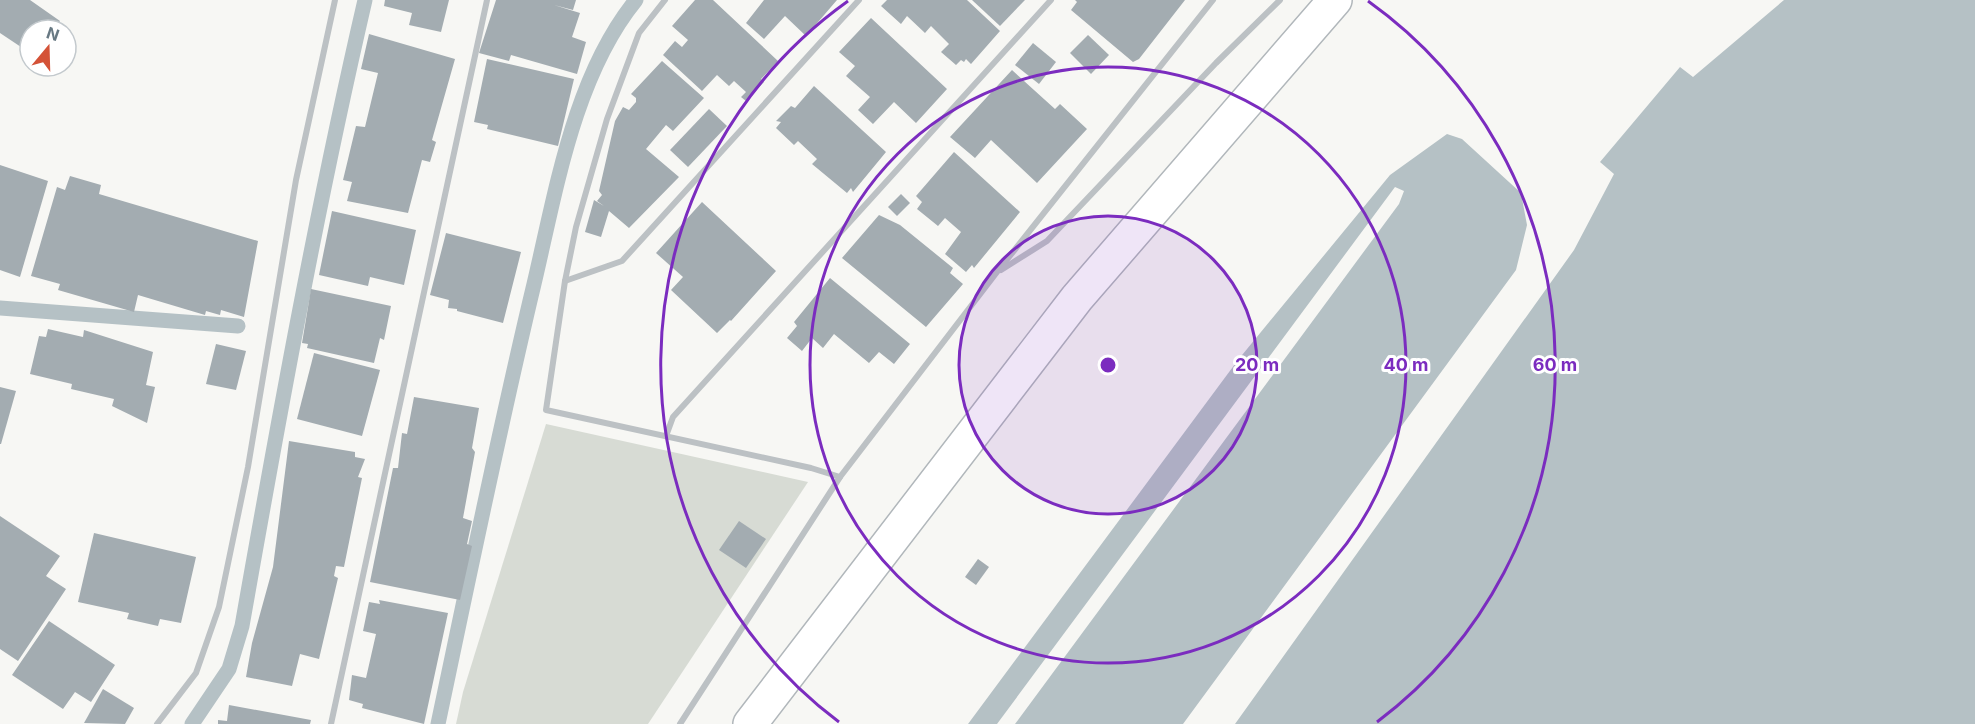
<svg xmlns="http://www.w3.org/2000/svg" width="1975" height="724" viewBox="0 0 1975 724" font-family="Inter,sans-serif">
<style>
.green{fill:#d7dbd4}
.water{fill:#b5c1c5}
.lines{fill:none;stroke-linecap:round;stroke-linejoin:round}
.stream{stroke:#b5c1c5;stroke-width:15}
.building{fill:#a3acb1}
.secondary-casing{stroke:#b1b7bb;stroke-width:36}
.street{stroke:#bcc1c4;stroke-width:6}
.secondary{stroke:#fff;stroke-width:33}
.ring{fill:none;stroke:#7b2cbf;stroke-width:3}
.centre{fill:#7b2cbf;stroke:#fff;stroke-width:3}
.ring-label{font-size:18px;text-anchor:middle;font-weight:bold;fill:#7b2cbf;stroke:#fff;stroke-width:6;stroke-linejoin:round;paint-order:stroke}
</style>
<rect width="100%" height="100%" fill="#f7f7f4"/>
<path class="green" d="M 546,424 L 808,482 L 648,724 L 456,724 L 463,692 Z"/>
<g class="water">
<path d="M 1784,0 L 1975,0 L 1975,724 L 1235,724 L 1574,250 L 1614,174 L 1600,162 L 1680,67 L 1693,77 Z"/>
<path d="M 1447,134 L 1462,139 L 1521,193 L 1527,225 L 1516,270 L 1183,724 L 1015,724 L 1399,204 L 1404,191 L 1395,187 L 997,724 L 968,724 L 1238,360 L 1390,175 Z"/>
</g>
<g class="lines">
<g class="stream">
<path d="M 0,308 L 238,326"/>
<path d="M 192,724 L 229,669 L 242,626 C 279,416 317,207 365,0"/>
<path d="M 438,724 C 469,577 499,430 534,284 C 556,191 574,76 636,0"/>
</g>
</g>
<g class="building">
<path d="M 0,0 L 30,0 L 60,21 L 54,30 L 30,30 L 30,53 L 0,33 Z"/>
<path d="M 385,0 L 449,0 L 441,32 L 409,25 L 412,13 L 384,6 Z"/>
<path d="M 496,0 L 576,0 L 573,10 L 554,5 L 580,13 L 572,37 L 586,42 L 577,74 L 511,55 L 509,61 L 479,53 Z"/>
<path d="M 695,0 L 713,0 L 778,61 L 761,79 L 764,82 L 746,101 L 741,97 L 746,92 L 734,81 L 729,86 L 717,75 L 702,91 L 663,55 L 675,41 L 682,47 L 688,40 L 672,26 Z"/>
<path d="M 764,0 L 837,0 L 806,36 L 785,16 L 764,39 L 746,23 Z"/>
<path d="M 887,0 L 967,0 L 1000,31 L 971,64 L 966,59 L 964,62 L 961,60 L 956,65 L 941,52 L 949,44 L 931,26 L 925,33 L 907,16 L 901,24 L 881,6 Z"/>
<path d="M 972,0 L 1025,0 L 1000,26 Z"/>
<path d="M 1075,0 L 1185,0 L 1139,59 L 1133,62 L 1071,10 L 1077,2 Z"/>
<path d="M 871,18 L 947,89 L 916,123 L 894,102 L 873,124 L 858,110 L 870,97 L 846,76 L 855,66 L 839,52 Z"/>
<path d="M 369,34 L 455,59 L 432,140 L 436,142 L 430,162 L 422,160 L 408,213 L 347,201 L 352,182 L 343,180 L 356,126 L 365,127 L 378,73 L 361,69 Z"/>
<path d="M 1088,35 L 1109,55 L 1091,74 L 1070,53 Z"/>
<path d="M 1033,43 L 1056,62 L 1039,84 L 1015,65 Z"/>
<path d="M 487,59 L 574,79 L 558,146 L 487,129 L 488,125 L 474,122 Z"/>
<path d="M 662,61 L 704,98 L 673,131 L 666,125 L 646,149 L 679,177 L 629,228 L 609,211 L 601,237 L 585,232 L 594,200 L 604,206 L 597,201 L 602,195 L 599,191 L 615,121 L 623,107 L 629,110 L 636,102 L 636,98 L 631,94 Z"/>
<path d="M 1012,70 L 1055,109 L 1060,104 L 1087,129 L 1037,183 L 991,140 L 975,158 L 950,137 Z"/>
<path d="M 814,86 L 886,152 L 853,192 L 851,188 L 847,193 L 812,164 L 817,159 L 798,141 L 794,145 L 776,128 L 781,122 L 776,121 L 791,106 L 795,108 Z"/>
<path d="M 709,109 L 727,126 L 688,167 L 670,150 Z"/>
<path d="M 954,152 L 1020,212 L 974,268 L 972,265 L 966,272 L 945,254 L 961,232 L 945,218 L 938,226 L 917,209 L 922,202 L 916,196 Z"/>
<path d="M 0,165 L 48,181 L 20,277 L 0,270 Z"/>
<path d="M 70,176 L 101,185 L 99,194 L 258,241 L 244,317 L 221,310 L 220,315 L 206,311 L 205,315 L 138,295 L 134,312 L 58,290 L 60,284 L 31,276 L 57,187 L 65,190 Z"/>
<path d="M 901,194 L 910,203 L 897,216 L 888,207 Z"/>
<path d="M 702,202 L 776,271 L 731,321 L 730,320 L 717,333 L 671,290 L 683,277 L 656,253 Z"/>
<path d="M 332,211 L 416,230 L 404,285 L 370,277 L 368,286 L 319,275 Z"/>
<path d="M 879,215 L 900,225 L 953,268 L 950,273 L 963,284 L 926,327 L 842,258 Z"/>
<path d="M 446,233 L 521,252 L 503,323 L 457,311 L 457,309 L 448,308 L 449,300 L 430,295 Z"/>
<path d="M 830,278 L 910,344 L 894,364 L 879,352 L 869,363 L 834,334 L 823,348 L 812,338 L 802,351 L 787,338 L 797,326 L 794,322 Z"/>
<path d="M 311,289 L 391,306 L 384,340 L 380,338 L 374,363 L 307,348 L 308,344 L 302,343 Z"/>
<path d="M 48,329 L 83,337 L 84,330 L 153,352 L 146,385 L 155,387 L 147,423 L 112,406 L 114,399 L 71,389 L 72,384 L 30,374 L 39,336 L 46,337 Z"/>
<path d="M 216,344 L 246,351 L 236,390 L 206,384 Z"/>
<path d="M 314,353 L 380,370 L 362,436 L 297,419 Z"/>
<path d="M 0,387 L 16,391 L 1,444 L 0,444 Z"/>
<path d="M 414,397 L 479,408 L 472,448 L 475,452 L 463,518 L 472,521 L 467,544 L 472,546 L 460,600 L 370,582 L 393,468 L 398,468 L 402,433 L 407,434 Z"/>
<path d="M 289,441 L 355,452 L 355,457 L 365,459 L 358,477 L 362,478 L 344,567 L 336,566 L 334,576 L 338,578 L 319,659 L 300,654 L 292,686 L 246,677 L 252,643 L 273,567 Z"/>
<path d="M 0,516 L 60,556 L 46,576 L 66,589 L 18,661 L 0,649 Z"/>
<path d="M 739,521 L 766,539 L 746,568 L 719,550 Z"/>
<path d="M 94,533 L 196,557 L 181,623 L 160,619 L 158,626 L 127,619 L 129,613 L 78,602 Z"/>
<path d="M 978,559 L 989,567 L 976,585 L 965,577 Z"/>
<path d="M 379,600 L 448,613 L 424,724 L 362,708 L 363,704 L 349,700 L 352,675 L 366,678 L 376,634 L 363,631 L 369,602 L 380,604 Z"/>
<path d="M 49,621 L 115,665 L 91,702 L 75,692 L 63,709 L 12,675 Z"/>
<path d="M 103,689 L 134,708 L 125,724 L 84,723 Z"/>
<path d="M 229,705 L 311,720 L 310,724 L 218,724 L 218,720 L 227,721 Z"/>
</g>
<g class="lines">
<defs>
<path id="secondary" d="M 750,724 L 1077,298 L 1335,0"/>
</defs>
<use href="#secondary" class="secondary-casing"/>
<g class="street">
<path d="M 665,0 L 639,33 L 607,119 L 576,227 L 565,281 L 546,410 L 811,468 L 840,477 L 997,272 L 1213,0"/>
<path d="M 1001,270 L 1047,241 L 1216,63 L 1280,0"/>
<path d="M 565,281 L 622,261 L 859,0"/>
<path d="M 666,436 L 673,417 L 1051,0"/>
<path d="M 157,724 L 196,673 L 219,607 L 248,467 L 296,180 L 335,0"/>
<path d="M 331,724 L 487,0"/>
<path d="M 680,724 L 840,477"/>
</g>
<use href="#secondary" class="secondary"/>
</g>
<circle cx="1108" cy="365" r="149" fill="#7b2cbf" fill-opacity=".12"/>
<g class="ring">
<circle cx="1108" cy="365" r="149"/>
<circle cx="1108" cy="365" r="298"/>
<path d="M839 722A447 447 0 0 1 848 1M1368 1A447 447 0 0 1 1377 722"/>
</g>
<circle cx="1108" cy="365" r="9" class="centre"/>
<g class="ring-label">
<text x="1257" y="371">20 m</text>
<text x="1406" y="371">40 m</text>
<text x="1555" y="371">60 m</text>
</g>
<g transform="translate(48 48) rotate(19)"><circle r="28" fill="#ffffff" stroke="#c3c9cd" stroke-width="1.5"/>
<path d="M0-4.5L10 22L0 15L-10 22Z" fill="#d45237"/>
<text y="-9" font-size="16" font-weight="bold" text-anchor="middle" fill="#687983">N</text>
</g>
</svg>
